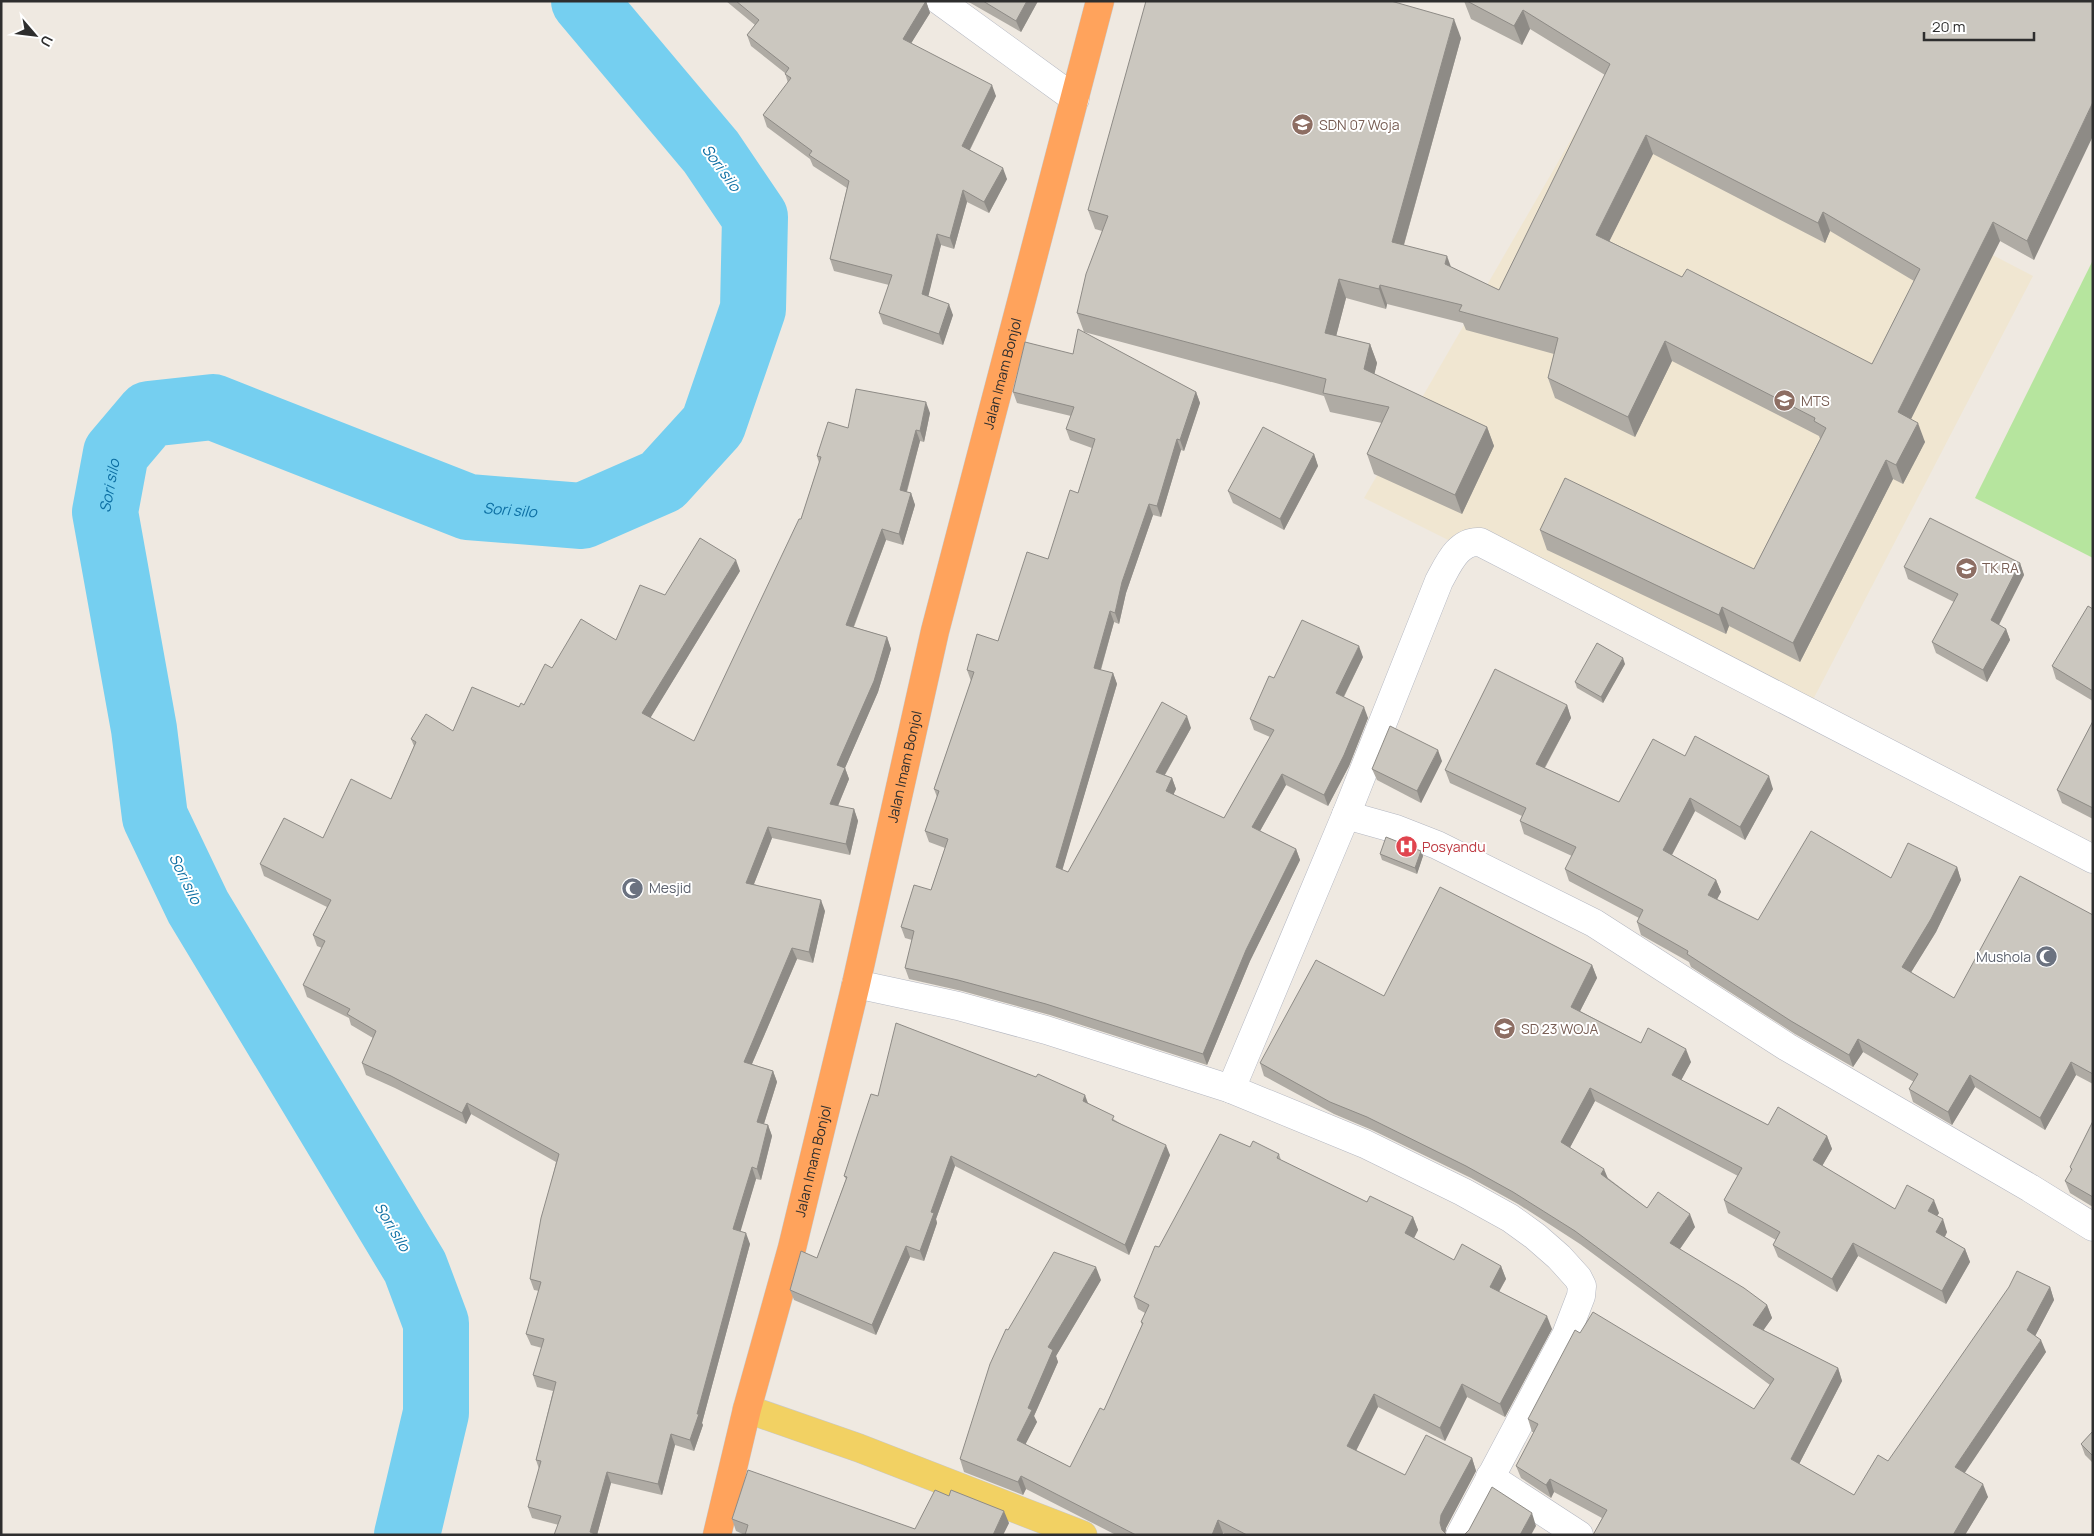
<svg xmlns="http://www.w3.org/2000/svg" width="2094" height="1536" viewBox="0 0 2094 1536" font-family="Manrope,sans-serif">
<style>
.education{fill:#f0e6d1}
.green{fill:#b6e59e}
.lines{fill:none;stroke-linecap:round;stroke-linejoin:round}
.river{stroke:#75cff0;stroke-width:66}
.street-casing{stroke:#b4b7c1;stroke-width:29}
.primary-casing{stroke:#c9c9c9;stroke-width:29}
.highway-casing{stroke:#c9c9c9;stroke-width:29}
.street{stroke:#fff;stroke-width:28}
.primary{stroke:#f2d163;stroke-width:28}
.highway{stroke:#ffa35c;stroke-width:28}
.wall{fill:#afaba4;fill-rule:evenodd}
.shaded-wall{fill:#8e8b86}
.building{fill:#cbc7bf;stroke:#8e8b86;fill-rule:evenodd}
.labels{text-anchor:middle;stroke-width:4;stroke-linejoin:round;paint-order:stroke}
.education-label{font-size:14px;fill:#785e54;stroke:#fff;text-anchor:start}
.street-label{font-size:14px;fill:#2e2e2e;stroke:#fff}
.health-label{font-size:14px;fill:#be3a42;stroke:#fff;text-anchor:start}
.worship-label{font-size:14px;fill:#5b616d;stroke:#fff;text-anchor:start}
.water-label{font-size:15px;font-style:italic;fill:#0d6fa3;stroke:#fff}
</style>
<rect width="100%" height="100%" fill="#efe9e1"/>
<path class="education" d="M 1617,60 L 2033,276 L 1804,717 L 1364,498 Z"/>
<path class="green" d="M 2093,260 L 2093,558 L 1975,498 Z"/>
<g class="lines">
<path class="river" id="s1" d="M 407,1535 L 436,1413 L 436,1323 L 415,1267 L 198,907 L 155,817 L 144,729 L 105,512 L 116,453 L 149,414 L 213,407 L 468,507 L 582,516 L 662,481 L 713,425 L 753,309 L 755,217 L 711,152 L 584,1"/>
<defs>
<g id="street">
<path d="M 940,1 L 1075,99"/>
<path d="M 1346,815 L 1396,829 L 1437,845 L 1594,923 L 1787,1047 L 2030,1188 L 2093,1227"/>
<path d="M 856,984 L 958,1006 L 1046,1030 L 1231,1089 L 1365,1144 L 1463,1192 L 1510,1218 L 1535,1236 L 1559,1257 L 1578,1278 L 1582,1286 L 1581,1296 L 1566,1335 L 1460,1535"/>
<path d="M 1231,1089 L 1346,815 L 1439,581 C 1448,565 1458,540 1480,542 L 2093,859"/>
<path d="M 1490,1477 L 1579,1535"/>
</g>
<path id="primary" d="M 747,1409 L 859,1448 L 1083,1535"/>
<g id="highway">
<path id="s2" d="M 717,1535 L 747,1409 L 792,1248 L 856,984 L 935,631 L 1100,1"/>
</g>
</defs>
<use href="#street" class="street-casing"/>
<use href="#primary" class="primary-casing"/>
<use href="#highway" class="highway-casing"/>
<use href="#street" class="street"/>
<use href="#primary" class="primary"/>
<use href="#highway" class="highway"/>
</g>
<g class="wall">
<path d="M 726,1 L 926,1 L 930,13 L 911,43 L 996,96 L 970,150 L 1007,179 L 989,213 L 967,202 L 954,249 L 941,245 L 928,296 L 953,315 L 943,345 L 883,324 L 879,313 L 889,285 L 834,271 L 830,259 L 847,188 L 813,166 L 810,159 L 767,127 L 763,115 L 788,83 L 785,73 L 751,46 L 747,35 L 755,25 Z"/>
<path d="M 967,1 L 1038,1 L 1021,32 Z"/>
<path d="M 1464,1 L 2093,1 L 2034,260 L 2000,241 L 1911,419 L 1925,442 L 1903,484 L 1893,479 L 1800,662 L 1729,626 L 1726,634 L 1547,550 L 1540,530 L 1754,569 L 1820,439 L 1819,436 L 1672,361 L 1635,437 L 1555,398 L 1548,378 L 1554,354 L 1466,330 L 1463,323 L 1387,304 L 1386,309 L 1346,298 L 1336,336 L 1370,344 L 1377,363 L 1374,374 L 1487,427 L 1494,446 L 1462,514 L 1374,474 L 1367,454 L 1382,423 L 1330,412 L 1324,396 L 1084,332 L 1077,313 L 1102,231 L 1095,229 L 1088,210 L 1461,38 L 1404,245 L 1451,267 L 1499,290 L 1605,75 L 1530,29 L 1522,45 L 1471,19 ZM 1653,154 L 1825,243 L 1830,231 L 1914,281 L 1872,364 L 1682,277 L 1609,241 Z"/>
<path d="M 1013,392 L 1196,392 L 1200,403 L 1184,451 L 1181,450 L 1161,517 L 1153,515 L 1126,593 L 1119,624 L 1114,622 L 1101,670 L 1113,673 L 1117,684 L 1062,870 L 1068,872 L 1191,728 L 1165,775 L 1172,778 L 1176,789 L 1173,795 L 1224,818 L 1270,737 L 1254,730 L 1250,719 L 1274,678 L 1363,657 L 1344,697 L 1368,718 L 1349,766 L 1328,806 L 1286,785 L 1260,831 L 1296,849 L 1300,860 L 1250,961 L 1207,1065 L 1050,1015 L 962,991 L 909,979 L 905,968 L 912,940 L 905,938 L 901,927 L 931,890 L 945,848 L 929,842 L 925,831 L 937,797 L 934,789 L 971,681 L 967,670 L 998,641 L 1048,559 L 1078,493 L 1092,448 L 1070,440 L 1066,429 L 1071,416 L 1017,403 Z"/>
<path d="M 930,413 L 924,442 L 920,441 L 907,492 L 911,493 L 915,505 L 903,545 L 886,540 L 854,627 L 887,637 L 891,649 L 878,692 L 845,768 L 849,779 L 838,806 L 854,809 L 858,821 L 850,855 L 772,838 L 754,884 L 825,911 L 813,963 L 797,959 L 752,1064 L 773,1071 L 777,1082 L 764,1124 L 768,1125 L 772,1136 L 761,1180 L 756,1179 L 740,1231 L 750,1244 L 702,1423 L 703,1425 L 694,1451 L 675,1445 L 662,1495 L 611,1483 L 597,1535 L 532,1518 L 528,1507 L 539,1469 L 536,1460 L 553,1391 L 537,1387 L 533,1375 L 542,1348 L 531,1345 L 526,1334 L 539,1291 L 534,1290 L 530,1279 L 556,1162 L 471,1114 L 466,1124 L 395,1088 L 366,1075 L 362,1063 L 373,1038 L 351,1025 L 349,1018 L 307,997 L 303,985 L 322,948 L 317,946 L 313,935 L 327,907 L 264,876 L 260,864 L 323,838 L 391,799 L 414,746 L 411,739 L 453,731 L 524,705 L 552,668 L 616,640 L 665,595 L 740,571 L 650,718 L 694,741 L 801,519 L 819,463 L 817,456 L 848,428 Z"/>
<path d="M 1314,454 L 1318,466 L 1284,530 L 1233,503 L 1228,491 Z"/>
<path d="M 2020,563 L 2024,575 L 1999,625 L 2006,629 L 2010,640 L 1987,682 L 1936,653 L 1932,642 L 1954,602 L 1908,579 L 1904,567 Z"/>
<path d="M 2093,609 L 2093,701 L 2056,679 L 2052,666 Z"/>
<path d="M 1625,664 L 1603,703 L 1577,688 L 1575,682 Z"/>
<path d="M 1567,705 L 1571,718 L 1545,768 L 1619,802 L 1685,756 L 1773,789 L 1745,840 L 1695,811 L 1672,855 L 1716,880 L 1721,892 L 1717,899 L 1758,920 L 1891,878 L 1957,867 L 1961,880 L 1936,932 L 1911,972 L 1954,998 L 2093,915 L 2093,1084 L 2076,1075 L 2045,1130 L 1975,1087 L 1952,1125 L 1913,1102 L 1909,1089 L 1914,1082 L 1863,1052 L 1853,1067 L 1795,1034 L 1691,967 L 1689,962 L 1641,935 L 1637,922 L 1639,918 L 1569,881 L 1565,869 L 1572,856 L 1524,834 L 1520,821 L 1522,816 L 1450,783 L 1445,770 Z"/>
<path d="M 2093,721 L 2093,819 L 2062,803 L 2057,790 Z"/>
<path d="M 1442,761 L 1421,803 L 1377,780 L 1372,769 Z"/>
<path d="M 1421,851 L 1423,856 L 1417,874 L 1382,860 L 1380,854 Z"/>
<path d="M 1592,965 L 1597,978 L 1580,1011 L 1641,1043 L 1691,1062 L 1681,1080 L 1768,1125 L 1827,1136 L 1832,1149 L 1822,1166 L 1895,1209 L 1939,1213 L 1937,1216 L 1947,1232 L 1945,1237 L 1965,1249 L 1970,1262 L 1946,1304 L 1858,1256 L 1837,1292 L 1778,1257 L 1773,1245 L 1776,1240 L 1728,1213 L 1724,1200 L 1738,1176 L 1595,1101 L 1570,1147 L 1608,1178 L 1647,1208 L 1695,1227 L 1680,1249 L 1767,1305 L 1772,1318 L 1763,1330 L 1838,1368 L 1842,1381 L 1799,1464 L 1854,1495 L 1888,1461 L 2050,1287 L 2054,1300 L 2035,1336 L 2046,1352 L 1964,1473 L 1988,1497 L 1965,1535 L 1593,1535 L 1602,1518 L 1554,1492 L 1551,1498 L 1521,1478 L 1516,1466 L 1534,1432 L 1532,1432 L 1528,1419 L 1754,1409 L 1770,1385 L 1580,1244 L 1518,1204 L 1471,1178 L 1372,1130 L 1334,1114 L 1264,1076 L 1260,1063 L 1384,996 Z"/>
<path d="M 878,1096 L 1088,1103 L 1170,1155 L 1129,1255 L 955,1166 L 936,1219 L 937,1223 L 924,1261 L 910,1257 L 876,1335 L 794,1300 L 790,1290 L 817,1258 L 846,1179 L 844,1176 Z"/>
<path d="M 2093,1121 L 2093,1207 L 2070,1193 L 2065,1181 L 2071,1171 L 2070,1167 Z"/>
<path d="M 1250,1147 L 1279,1154 L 1281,1160 L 1367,1202 L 1413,1217 L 1418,1230 L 1414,1238 L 1454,1260 L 1501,1266 L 1506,1279 L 1499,1292 L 1552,1329 L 1505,1417 L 1467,1397 L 1445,1441 L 1378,1407 L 1356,1450 L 1405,1475 L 1472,1458 L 1476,1471 L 1446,1528 L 1445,1533 L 1447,1535 L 1226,1535 L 1223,1533 L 1222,1535 L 1116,1535 L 1026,1489 L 1023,1495 L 964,1472 L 960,1459 L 1008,1330 L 1101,1280 L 1056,1356 L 1058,1362 L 1034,1416 L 1037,1422 L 1025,1444 L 1070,1467 L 1104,1410 L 1142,1325 L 1141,1322 L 1145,1313 L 1138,1309 L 1134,1297 L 1159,1247 Z"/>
<path d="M 2093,1431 L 2093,1463 L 2085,1455 L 2081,1444 Z"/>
<path d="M 732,1519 L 915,1529 L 1009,1523 L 1003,1535 L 745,1535 L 736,1531 Z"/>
</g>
<g class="shaded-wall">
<path d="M 926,1 L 930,13 L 907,50 L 903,39 Z"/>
<path d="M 1027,1 L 1038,1 L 1021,32 L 1016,21 Z"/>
<path d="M 1523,10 L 1530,29 L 1522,45 L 1514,26 Z"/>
<path d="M 1454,19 L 1461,38 L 1399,262 L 1392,242 Z"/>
<path d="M 992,85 L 996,96 L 966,157 L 962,146 Z"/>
<path d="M 2093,102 L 2093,136 L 2034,260 L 2027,241 Z"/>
<path d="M 1646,135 L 1653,154 L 1603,254 L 1596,235 Z"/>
<path d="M 1003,168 L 1007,179 L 989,213 L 984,202 Z"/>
<path d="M 963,190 L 967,202 L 954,249 L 950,238 Z"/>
<path d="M 1823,212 L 1830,231 L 1825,243 L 1818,223 Z"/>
<path d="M 1993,222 L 2000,241 L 1905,431 L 1898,412 Z"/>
<path d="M 937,234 L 941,245 L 926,306 L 922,294 Z"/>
<path d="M 1447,256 L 1454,275 L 1445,264 Z"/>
<path d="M 1339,279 L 1346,298 L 1332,352 L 1325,333 Z"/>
<path d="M 1380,285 L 1387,304 L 1386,309 L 1379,289 Z"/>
<path d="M 949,304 L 953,315 L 943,345 L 939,334 Z"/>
<path d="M 1665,341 L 1672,361 L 1635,437 L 1628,417 Z"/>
<path d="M 1370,344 L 1377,363 L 1371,389 L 1364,369 Z"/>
<path d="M 1196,392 L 1200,403 L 1184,451 L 1180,440 Z"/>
<path d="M 926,402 L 930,413 L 924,442 L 920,431 Z"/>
<path d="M 1918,423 L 1925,442 L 1903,484 L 1896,465 Z"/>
<path d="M 1487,427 L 1494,446 L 1462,514 L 1455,495 Z"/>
<path d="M 916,430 L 920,441 L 904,501 L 900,490 Z"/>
<path d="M 1177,439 L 1181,450 L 1161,517 L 1157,506 Z"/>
<path d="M 1314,454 L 1318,466 L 1284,530 L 1280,519 Z"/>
<path d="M 1886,460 L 1893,479 L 1800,662 L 1793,643 Z"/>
<path d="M 911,493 L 915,505 L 903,545 L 899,534 Z"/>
<path d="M 1149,504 L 1153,515 L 1126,593 L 1119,624 L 1115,613 L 1122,582 Z"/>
<path d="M 882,529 L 886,540 L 850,636 L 846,625 Z"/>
<path d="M 736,560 L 740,571 L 646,725 L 642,713 Z"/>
<path d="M 2020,563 L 2024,575 L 1995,632 L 1991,620 Z"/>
<path d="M 1722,607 L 1729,626 L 1726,634 L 1719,615 Z"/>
<path d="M 1110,611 L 1114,622 L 1098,679 L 1094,668 Z"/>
<path d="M 2006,629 L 2010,640 L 1987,682 L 1983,670 Z"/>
<path d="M 887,637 L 891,649 L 878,692 L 845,768 L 849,779 L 834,815 L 830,804 L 837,765 Z"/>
<path d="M 1359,646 L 1363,657 L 1340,704 L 1336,693 Z"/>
<path d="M 1623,658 L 1625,664 L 1603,703 L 1601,697 Z"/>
<path d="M 1113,673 L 1117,684 L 1060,878 L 1056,867 Z"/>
<path d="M 1567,705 L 1571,718 L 1540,776 L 1536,764 Z"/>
<path d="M 1364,707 L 1368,718 L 1349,766 L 1328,806 L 1324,795 Z"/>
<path d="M 1187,716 L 1191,728 L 1160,783 L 1156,772 Z"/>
<path d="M 1438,750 L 1442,761 L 1421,803 L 1417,791 Z"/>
<path d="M 1282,774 L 1286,785 L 1256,838 L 1252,827 Z"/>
<path d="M 1769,776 L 1773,789 L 1745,840 L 1740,827 Z"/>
<path d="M 1172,778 L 1176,789 L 1170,802 L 1166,791 Z"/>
<path d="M 1690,798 L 1695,811 L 1668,862 L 1663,850 Z"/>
<path d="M 854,809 L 858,821 L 850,855 L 846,844 Z"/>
<path d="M 768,827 L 772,838 L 750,894 L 746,883 Z"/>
<path d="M 1296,849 L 1300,860 L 1250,961 L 1207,1065 L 1203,1054 L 1246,950 Z"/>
<path d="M 1421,851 L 1423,856 L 1417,874 L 1415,868 Z"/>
<path d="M 1957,867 L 1961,880 L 1936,932 L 1907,979 L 1902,967 Z"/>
<path d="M 1716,880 L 1721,892 L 1713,907 L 1708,895 Z"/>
<path d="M 821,900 L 825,911 L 813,963 L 809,952 Z"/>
<path d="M 792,948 L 797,959 L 748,1073 L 744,1062 Z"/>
<path d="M 1592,965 L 1597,978 L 1576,1019 L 1571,1007 Z"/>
<path d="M 1858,1039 L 1863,1052 L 1853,1067 L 1849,1055 Z"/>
<path d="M 1686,1049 L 1691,1062 L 1677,1088 L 1672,1075 Z"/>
<path d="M 2071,1062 L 2076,1075 L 2045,1130 L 2040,1118 Z"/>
<path d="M 773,1071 L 777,1082 L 761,1133 L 757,1122 Z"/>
<path d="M 1970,1075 L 1975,1087 L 1952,1125 L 1948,1112 Z"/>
<path d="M 1590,1088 L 1595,1101 L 1566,1155 L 1561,1142 Z"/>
<path d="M 1085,1095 L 1089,1106 L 1083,1101 Z"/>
<path d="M 467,1103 L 471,1114 L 466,1124 L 462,1113 Z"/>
<path d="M 768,1125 L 772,1136 L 761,1180 L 757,1169 Z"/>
<path d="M 1827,1136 L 1832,1149 L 1818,1173 L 1813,1160 Z"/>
<path d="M 1166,1145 L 1170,1155 L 1129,1255 L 1125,1245 Z"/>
<path d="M 951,1156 L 955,1166 L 936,1219 L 937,1223 L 924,1261 L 920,1251 L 931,1212 Z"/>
<path d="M 752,1167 L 756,1179 L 738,1240 L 733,1229 Z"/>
<path d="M 1604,1169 L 1609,1181 L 1601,1174 Z"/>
<path d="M 1934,1200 L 1939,1213 L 1932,1224 L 1928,1211 Z"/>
<path d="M 1690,1214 L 1695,1227 L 1675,1256 L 1670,1243 Z"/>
<path d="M 1413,1217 L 1418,1230 L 1410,1246 L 1405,1233 Z"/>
<path d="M 1943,1219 L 1947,1232 L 1941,1244 L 1936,1232 Z"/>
<path d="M 746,1233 L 750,1244 L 702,1423 L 703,1425 L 694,1451 L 690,1440 Z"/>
<path d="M 1853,1243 L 1858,1256 L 1837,1292 L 1832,1279 Z"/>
<path d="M 906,1246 L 910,1257 L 876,1335 L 872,1325 Z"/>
<path d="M 1965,1249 L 1970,1262 L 1946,1304 L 1942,1291 Z"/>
<path d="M 1501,1266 L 1506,1279 L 1494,1300 L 1490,1287 Z"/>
<path d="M 1096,1267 L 1101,1280 L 1056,1356 L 1058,1362 L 1034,1416 L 1037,1422 L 1021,1453 L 1017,1440 L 1048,1347 Z"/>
<path d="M 2050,1287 L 2054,1300 L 2032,1342 L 2027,1330 Z"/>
<path d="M 1767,1305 L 1772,1318 L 1758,1338 L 1753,1325 Z"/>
<path d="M 1547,1316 L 1552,1329 L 1505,1417 L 1500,1404 Z"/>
<path d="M 2041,1340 L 2046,1352 L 1960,1480 L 1955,1467 Z"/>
<path d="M 1838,1368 L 1842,1381 L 1795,1472 L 1791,1459 Z"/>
<path d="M 1462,1384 L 1467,1397 L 1445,1441 L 1440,1428 Z"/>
<path d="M 1374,1394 L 1378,1407 L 1352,1459 L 1347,1446 Z"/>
<path d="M 671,1434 L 675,1445 L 662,1495 L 658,1484 Z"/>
<path d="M 1472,1458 L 1476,1471 L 1446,1528 L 1445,1535 L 1444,1535 L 1440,1523 L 1441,1515 Z"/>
<path d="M 607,1472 L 611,1483 L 597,1535 L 590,1532 Z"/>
<path d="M 1021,1476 L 1026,1489 L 1023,1495 L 1018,1482 Z"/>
<path d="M 1550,1479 L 1554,1492 L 1551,1498 L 1546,1485 Z"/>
<path d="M 1983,1484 L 1988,1497 L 1965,1535 L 1953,1535 Z"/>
<path d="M 1004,1511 L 1009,1523 L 1003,1535 L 993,1535 Z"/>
<path d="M 1532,1513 L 1536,1526 L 1531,1535 L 1520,1535 Z"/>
<path d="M 1218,1520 L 1223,1533 L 1222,1535 L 1212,1535 Z"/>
</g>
<g class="building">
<path d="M 736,1 L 926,1 L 903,39 L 992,85 L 962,146 L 1003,168 L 984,202 L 963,190 L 950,238 L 937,234 L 922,294 L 949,304 L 939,334 L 879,313 L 892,275 L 830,259 L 849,181 L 809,155 L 812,151 L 763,115 L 791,78 L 785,74 L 789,68 L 747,35 L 759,20 Z"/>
<path d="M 983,1 L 1027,1 L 1016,21 Z"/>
<path d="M 1146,1 L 1391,1 L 1454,19 L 1392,242 L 1447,256 L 1445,264 L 1499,290 L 1610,64 L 1523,10 L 1514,26 L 1467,1 L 2093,1 L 2093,102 L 2027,241 L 1993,222 L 1898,412 L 1918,423 L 1896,465 L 1886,460 L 1793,643 L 1722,607 L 1719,615 L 1540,530 L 1565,478 L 1754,569 L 1826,428 L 1814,421 L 1815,418 L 1665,341 L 1628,417 L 1548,378 L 1558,338 L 1459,311 L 1462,305 L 1380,285 L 1379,289 L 1339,279 L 1325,333 L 1370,344 L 1364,369 L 1487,427 L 1455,495 L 1367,454 L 1389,407 L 1323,393 L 1326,379 L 1077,313 L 1086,274 L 1108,216 L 1088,210 ZM 1646,135 L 1818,223 L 1823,212 L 1920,269 L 1872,364 L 1687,269 L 1682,277 L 1596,235 Z"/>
<path d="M 1078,329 L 1196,392 L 1180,440 L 1177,439 L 1157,506 L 1149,504 L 1122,582 L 1115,613 L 1110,611 L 1094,668 L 1113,673 L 1056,867 L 1068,872 L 1162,702 L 1187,716 L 1156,772 L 1172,778 L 1166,791 L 1224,818 L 1274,730 L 1250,719 L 1269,676 L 1274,678 L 1302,620 L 1359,646 L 1336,693 L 1364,707 L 1344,755 L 1324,795 L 1282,774 L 1252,827 L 1296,849 L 1246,950 L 1203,1054 L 1046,1004 L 958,980 L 905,968 L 914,931 L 901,927 L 914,885 L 931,890 L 948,839 L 925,831 L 939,791 L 934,789 L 974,672 L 967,670 L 977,634 L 998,641 L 1027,552 L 1048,559 L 1070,490 L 1078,493 L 1095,439 L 1066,429 L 1074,407 L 1013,392 L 1025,342 L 1073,354 Z"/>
<path d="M 856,389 L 926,402 L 920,431 L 916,430 L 900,490 L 911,493 L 899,534 L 882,529 L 846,625 L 887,637 L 874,681 L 837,765 L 845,768 L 830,804 L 854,809 L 846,844 L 768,827 L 746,883 L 821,900 L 809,952 L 792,948 L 744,1062 L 773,1071 L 757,1122 L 768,1125 L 757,1169 L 752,1167 L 733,1229 L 746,1233 L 697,1414 L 699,1414 L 690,1440 L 671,1434 L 658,1484 L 607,1472 L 590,1532 L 597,1535 L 554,1535 L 561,1516 L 528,1507 L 541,1461 L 536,1460 L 556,1382 L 533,1375 L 544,1339 L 526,1334 L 541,1282 L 530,1279 L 541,1218 L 559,1154 L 467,1103 L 462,1113 L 391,1076 L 362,1063 L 376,1031 L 347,1014 L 350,1009 L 303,985 L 325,941 L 313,935 L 331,900 L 260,864 L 284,818 L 323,838 L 351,779 L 391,799 L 416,742 L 411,739 L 426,714 L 453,731 L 472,687 L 519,707 L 521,703 L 524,705 L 545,664 L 552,668 L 581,619 L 616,640 L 640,585 L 665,595 L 700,538 L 736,560 L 642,713 L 694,741 L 799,519 L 801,519 L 821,457 L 817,456 L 828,422 L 848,428 Z"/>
<path d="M 1263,427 L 1314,454 L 1280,519 L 1228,491 Z"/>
<path d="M 1930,518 L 2020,563 L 1991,620 L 2006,629 L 1983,670 L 1932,642 L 1958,594 L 1904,567 Z"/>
<path d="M 2088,606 L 2093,609 L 2093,691 L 2052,666 Z"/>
<path d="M 1597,643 L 1623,658 L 1601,697 L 1575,682 Z"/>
<path d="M 1495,669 L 1567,705 L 1536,764 L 1619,802 L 1653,739 L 1685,756 L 1695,736 L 1769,776 L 1740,827 L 1690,798 L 1663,850 L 1716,880 L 1708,895 L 1758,920 L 1811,831 L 1891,878 L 1908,843 L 1957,867 L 1931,919 L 1902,967 L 1954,998 L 2020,876 L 2093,915 L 2093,1074 L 2071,1062 L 2040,1118 L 1970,1075 L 1948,1112 L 1909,1089 L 1918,1074 L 1858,1039 L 1849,1055 L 1791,1021 L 1687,954 L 1688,951 L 1637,922 L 1643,910 L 1565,869 L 1576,847 L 1520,821 L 1526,808 L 1445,770 Z"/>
<path d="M 2093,721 L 2093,808 L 2057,790 Z"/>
<path d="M 1390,726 L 1438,750 L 1417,791 L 1372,769 Z"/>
<path d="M 1386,837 L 1421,851 L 1415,868 L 1380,854 Z"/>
<path d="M 1440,887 L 1592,965 L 1571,1007 L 1641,1043 L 1648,1028 L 1686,1049 L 1672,1075 L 1768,1125 L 1778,1107 L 1827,1136 L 1813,1160 L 1895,1209 L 1907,1185 L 1934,1200 L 1928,1211 L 1943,1219 L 1936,1232 L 1965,1249 L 1942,1291 L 1853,1243 L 1832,1279 L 1773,1245 L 1780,1232 L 1724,1200 L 1742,1168 L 1590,1088 L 1561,1142 L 1604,1169 L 1601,1174 L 1647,1208 L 1658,1192 L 1690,1214 L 1670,1243 L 1744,1288 L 1767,1305 L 1753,1325 L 1838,1368 L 1791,1459 L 1854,1495 L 1878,1455 L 1888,1461 L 2009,1287 L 2017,1271 L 2050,1287 L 2027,1330 L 2041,1340 L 1955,1467 L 1983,1484 L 1953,1535 L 1593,1535 L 1607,1510 L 1550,1479 L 1546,1485 L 1516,1466 L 1538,1424 L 1528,1419 L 1575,1330 L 1580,1333 L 1593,1312 L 1754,1409 L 1774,1379 L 1575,1231 L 1513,1192 L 1466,1166 L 1367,1117 L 1330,1102 L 1260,1063 L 1316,960 L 1384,996 Z"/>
<path d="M 896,1023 L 1036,1077 L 1038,1074 L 1085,1095 L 1083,1101 L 1114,1116 L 1112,1120 L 1166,1145 L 1125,1245 L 951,1156 L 931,1212 L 934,1213 L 920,1251 L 906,1246 L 872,1325 L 790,1290 L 801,1251 L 817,1258 L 847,1177 L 844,1176 L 871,1094 L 878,1096 Z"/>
<path d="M 2093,1121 L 2093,1197 L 2065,1181 L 2072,1169 L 2070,1167 Z"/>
<path d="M 1220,1134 L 1250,1147 L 1253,1141 L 1279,1154 L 1277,1158 L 1367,1202 L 1370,1196 L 1413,1217 L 1405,1233 L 1454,1260 L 1462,1244 L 1501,1266 L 1490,1287 L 1547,1316 L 1500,1404 L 1462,1384 L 1440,1428 L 1374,1394 L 1347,1446 L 1405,1475 L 1426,1435 L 1472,1458 L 1441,1515 L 1440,1523 L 1442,1530 L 1447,1535 L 1247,1535 L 1218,1520 L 1212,1535 L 1136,1535 L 1021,1476 L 1018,1482 L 960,1459 L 990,1364 L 1006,1329 L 1008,1330 L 1054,1252 L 1096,1267 L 1048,1347 L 1053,1350 L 1028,1408 L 1032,1410 L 1017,1440 L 1070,1467 L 1100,1408 L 1104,1410 L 1143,1323 L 1141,1322 L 1149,1305 L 1134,1297 L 1155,1246 L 1159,1247 Z"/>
<path d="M 2093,1431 L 2093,1456 L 2081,1444 Z"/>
<path d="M 748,1470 L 915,1529 L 935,1490 L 949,1496 L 951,1490 L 1004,1511 L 993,1535 L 745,1535 L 748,1525 L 732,1519 Z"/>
<path d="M 1492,1487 L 1532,1513 L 1520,1535 L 1464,1535 L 1469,1530 Z"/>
</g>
<defs>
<symbol id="school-disc" viewBox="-11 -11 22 22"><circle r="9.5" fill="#8d6e63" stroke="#fff"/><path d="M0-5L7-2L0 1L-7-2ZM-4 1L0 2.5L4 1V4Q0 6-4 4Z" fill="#fff"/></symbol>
<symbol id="hospital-disc" viewBox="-11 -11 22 22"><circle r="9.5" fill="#e0444e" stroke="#fff"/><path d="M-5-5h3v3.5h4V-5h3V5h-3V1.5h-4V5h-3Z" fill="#fff"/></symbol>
<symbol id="mosque-disc" viewBox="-11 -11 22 22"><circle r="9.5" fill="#6b7280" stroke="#fff"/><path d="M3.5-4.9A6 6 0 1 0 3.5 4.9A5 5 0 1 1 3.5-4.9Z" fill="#fff"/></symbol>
</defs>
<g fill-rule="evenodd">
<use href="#school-disc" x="1290" y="112" width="25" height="25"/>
<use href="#school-disc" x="1772" y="388" width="25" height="25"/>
<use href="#school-disc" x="1954" y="556" width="25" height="25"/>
<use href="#hospital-disc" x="1394" y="834" width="25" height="25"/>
<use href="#mosque-disc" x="620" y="876" width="25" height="25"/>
<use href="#mosque-disc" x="2034" y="944" width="25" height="25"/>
<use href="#school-disc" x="1492" y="1016" width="25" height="25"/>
</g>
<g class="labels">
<g class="education-label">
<text x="1319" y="130">SDN 07 Woja</text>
<text x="1801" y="406">MTS</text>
<text x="1982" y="573">TK RA</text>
<text x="1521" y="1034">SD 23 WOJA</text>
</g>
<g class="street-label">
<text dy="5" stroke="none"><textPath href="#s2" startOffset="1196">Jalan Imam Bonjol</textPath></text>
<text dy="5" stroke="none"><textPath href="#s2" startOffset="791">Jalan Imam Bonjol</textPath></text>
<text dy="5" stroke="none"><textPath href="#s2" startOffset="386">Jalan Imam Bonjol</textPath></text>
</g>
<g class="health-label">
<text x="1422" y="852">Posyandu</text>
</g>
<g class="worship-label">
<text x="649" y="893">Mesjid</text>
<text x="2031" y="962" text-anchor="end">Mushola</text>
</g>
<g class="water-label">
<text transform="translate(721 168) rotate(54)" y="5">Sori silo</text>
<text dy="5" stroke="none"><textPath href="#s1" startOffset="1131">Sori silo</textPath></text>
<text dy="5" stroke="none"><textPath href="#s1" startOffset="1596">Sori silo</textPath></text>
<text transform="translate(185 879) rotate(64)" y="5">Sori silo</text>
<text transform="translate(392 1227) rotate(59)" y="5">Sori silo</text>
</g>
</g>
<rect width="2094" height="1536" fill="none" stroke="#2e2e2e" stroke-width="5"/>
<g transform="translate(35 35) rotate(118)" stroke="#ffffff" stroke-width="4" paint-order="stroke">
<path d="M0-4L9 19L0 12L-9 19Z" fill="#2e2e2e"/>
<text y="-8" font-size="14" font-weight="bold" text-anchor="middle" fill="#2e2e2e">U</text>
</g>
<path d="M1924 32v8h110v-8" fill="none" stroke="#2e2e2e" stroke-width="2.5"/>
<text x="1932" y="32" font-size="15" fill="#2e2e2e" stroke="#ffffff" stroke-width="4" paint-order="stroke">20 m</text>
</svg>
